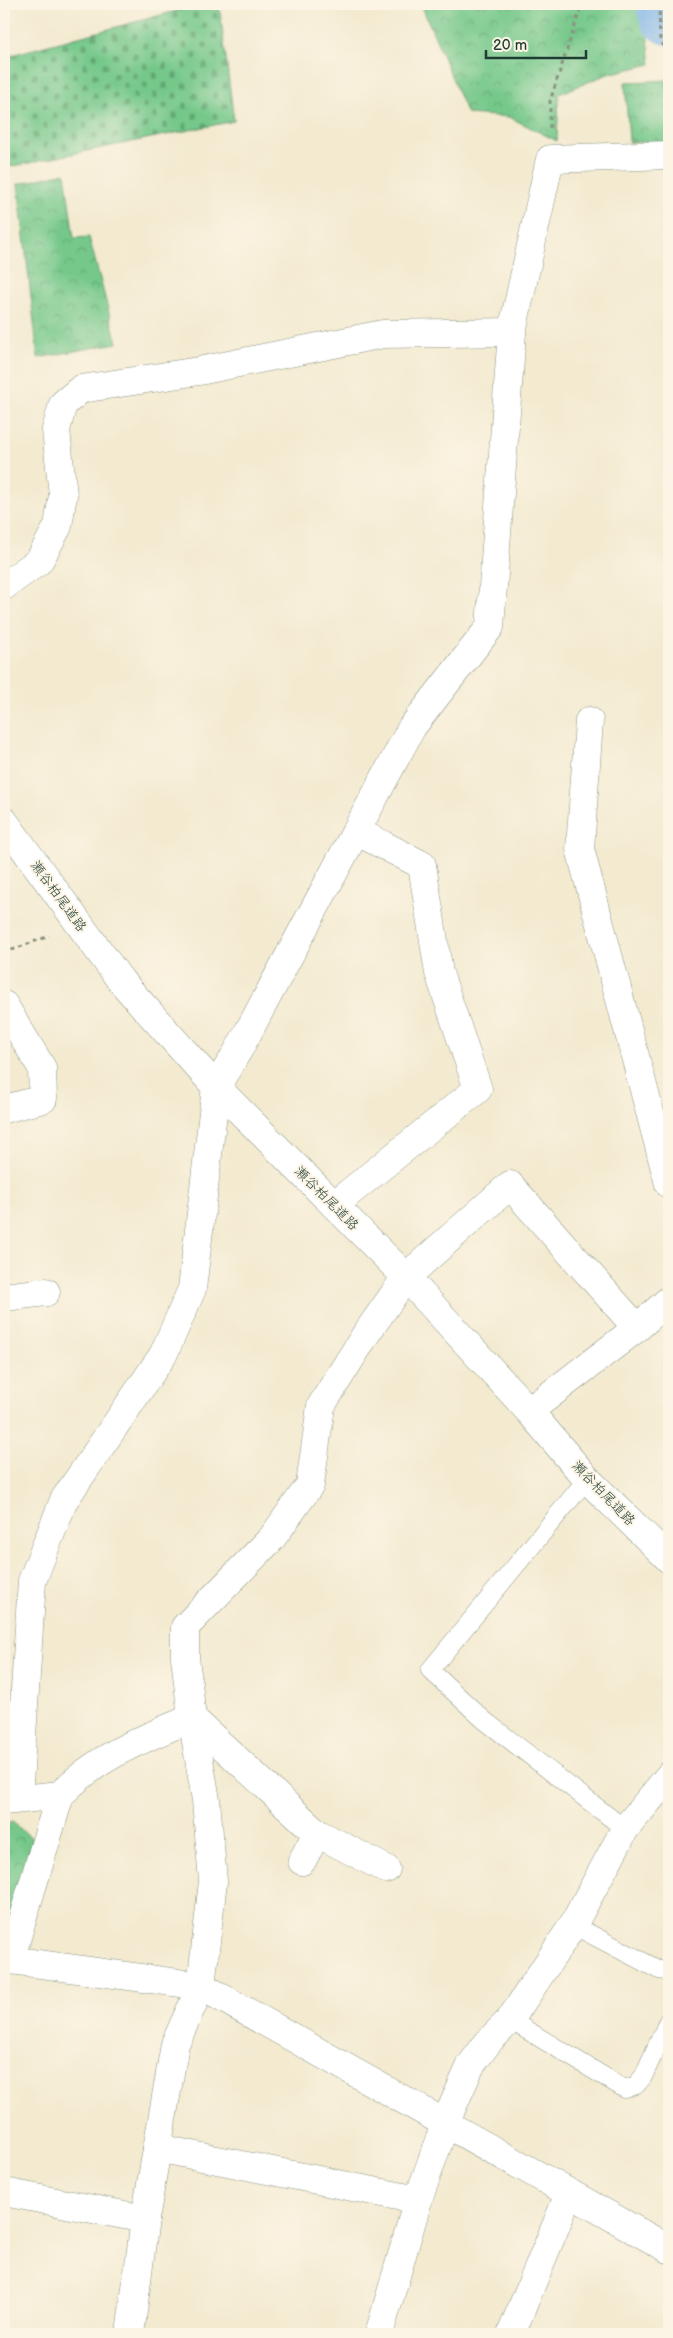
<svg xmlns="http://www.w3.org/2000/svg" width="673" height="2338" viewBox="0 0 673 2338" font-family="'Balsamiq Sans','Klee One',sans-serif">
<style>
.cemetery{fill:url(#cemetery-stones);stroke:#4a825f}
.park{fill:url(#park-crowns);stroke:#4a825f}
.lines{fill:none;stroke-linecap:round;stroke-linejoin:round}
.river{stroke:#78b0e8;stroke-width:60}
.service-casing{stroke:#899482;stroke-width:19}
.minor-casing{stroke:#899482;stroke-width:29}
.secondary-casing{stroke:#899482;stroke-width:29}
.path{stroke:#899482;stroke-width:3;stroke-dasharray:4 4;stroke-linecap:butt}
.service{stroke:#fff;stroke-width:18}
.minor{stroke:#fff;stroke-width:28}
.secondary{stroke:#fff;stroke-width:28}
.labels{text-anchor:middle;stroke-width:4;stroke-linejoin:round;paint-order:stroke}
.street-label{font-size:14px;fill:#1f3d34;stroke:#fcf5e5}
</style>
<defs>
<pattern id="cemetery-stones" width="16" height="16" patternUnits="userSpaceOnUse" patternTransform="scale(1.25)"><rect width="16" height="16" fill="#75c88a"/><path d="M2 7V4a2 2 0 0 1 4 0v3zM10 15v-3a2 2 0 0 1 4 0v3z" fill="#5fa472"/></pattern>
<pattern id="park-crowns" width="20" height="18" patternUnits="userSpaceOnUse" patternTransform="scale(1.25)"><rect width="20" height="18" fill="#75c88a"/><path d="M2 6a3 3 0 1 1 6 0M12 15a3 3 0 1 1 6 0" fill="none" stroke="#5fa472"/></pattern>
</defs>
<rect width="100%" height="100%" fill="#fcf5e5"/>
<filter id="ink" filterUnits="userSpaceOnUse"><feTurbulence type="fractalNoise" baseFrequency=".02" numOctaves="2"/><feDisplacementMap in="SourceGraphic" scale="10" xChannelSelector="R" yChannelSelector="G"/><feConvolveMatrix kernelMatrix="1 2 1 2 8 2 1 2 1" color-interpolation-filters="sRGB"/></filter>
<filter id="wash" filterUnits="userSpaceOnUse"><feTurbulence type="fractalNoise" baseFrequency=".0096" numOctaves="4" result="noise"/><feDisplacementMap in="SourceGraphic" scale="20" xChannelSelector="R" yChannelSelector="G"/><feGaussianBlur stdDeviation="1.12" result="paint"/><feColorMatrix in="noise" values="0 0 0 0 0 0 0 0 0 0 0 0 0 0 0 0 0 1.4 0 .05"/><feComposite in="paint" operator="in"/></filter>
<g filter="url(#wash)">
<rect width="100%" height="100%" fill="#f3ead0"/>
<path class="cemetery" d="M 202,4 L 219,4 L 234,121 L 4,168 L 6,145 L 4,145 L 4,57 Z"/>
<g class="park">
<path d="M 421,4 L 644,4 L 651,64 L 608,74 L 559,94 L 557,141 L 509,117 L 467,114 Z"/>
<path d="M 669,80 L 669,142 L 629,142 L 625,82 Z"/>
<path d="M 65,173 L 74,238 L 89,237 L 117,343 L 38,358 L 18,184 Z"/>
<path d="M 12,1822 L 33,1839 L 4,1955 L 4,1823 Z"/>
</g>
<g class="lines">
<path class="river" d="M 666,4 L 669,15"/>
</g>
</g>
<g filter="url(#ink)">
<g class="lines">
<defs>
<g id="service">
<path d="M 587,1479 L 430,1670 L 484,1720 L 625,1829"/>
<path d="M 573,1925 L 659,1970 L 669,1972"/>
<path d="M 510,2020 L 625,2089 L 636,2085 L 643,2077 L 669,2019"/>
</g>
<g id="minor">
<path d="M 4,586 L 39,561 L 58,526 L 63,495 L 56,430 L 63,404 L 81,389 L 199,371 L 383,334 L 512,332"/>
<path d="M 589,721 L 580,849 L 669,1184"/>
<path d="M 4,1005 L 42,1068 L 43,1099 L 4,1109"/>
<path d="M 334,1205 L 478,1089 L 439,973 L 422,865 L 356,831"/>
<path d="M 4,1297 L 46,1292"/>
<path d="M 529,1411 L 637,1328 L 669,1300"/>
<path d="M 18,1799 L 32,1581 L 64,1500 L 163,1355 L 192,1289 L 216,1087 L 239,1049 L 412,727 L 490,627 L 512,332 L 550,159 L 669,155"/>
<path d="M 4,1801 L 60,1795 C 98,1756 142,1739 192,1718 L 317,1833 L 386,1869"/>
<path d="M 302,1861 L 317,1833"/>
<path d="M 10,1960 L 201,1986 L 669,2249"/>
<path d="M 4,1963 L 10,1960 L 60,1795"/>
<path d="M 157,2148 L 418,2200"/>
<path d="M 4,2192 L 145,2219"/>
<path d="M 130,2334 L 145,2219 L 175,2044 L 201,1986 L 213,1881 L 206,1800 L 192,1718 L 185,1657 L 185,1627 L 272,1538 L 310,1485 L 321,1406 L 366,1334 L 406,1277 L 510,1185 L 637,1328"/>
<path d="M 379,2334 L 418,2200 L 446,2121 L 471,2065 L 489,2041 L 510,2020 L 573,1925 L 625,1829 L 669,1776"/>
<path d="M 511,2334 L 569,2194"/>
</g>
<path id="secondary" d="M 4,821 L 121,981 L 216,1087 L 406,1277 L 529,1411 L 587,1479 L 669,1559"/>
</defs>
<use href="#service" class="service-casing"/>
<use href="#minor" class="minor-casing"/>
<use href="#secondary" class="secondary-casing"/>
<g class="path">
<path d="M 659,4 L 660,40 L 669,57"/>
<path d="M 550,128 L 550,101 L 582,4"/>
<path d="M 4,953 L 49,936"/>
</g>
<use href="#service" class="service"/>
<use href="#minor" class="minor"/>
<use href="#secondary" class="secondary"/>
</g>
</g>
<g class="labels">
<g class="street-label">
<text transform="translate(59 896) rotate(54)" y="5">瀬谷柏尾道路</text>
<text transform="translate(327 1198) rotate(45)" y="5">瀬谷柏尾道路</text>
<text transform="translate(604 1493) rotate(46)" y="5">瀬谷柏尾道路</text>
</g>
</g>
<rect width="673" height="2338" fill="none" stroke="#fcf5e5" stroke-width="20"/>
<path d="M486 50v8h100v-8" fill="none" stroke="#1f3d34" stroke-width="2.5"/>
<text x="493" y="50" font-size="15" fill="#1f3d34" stroke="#fcf5e5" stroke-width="4" paint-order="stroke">20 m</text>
</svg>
